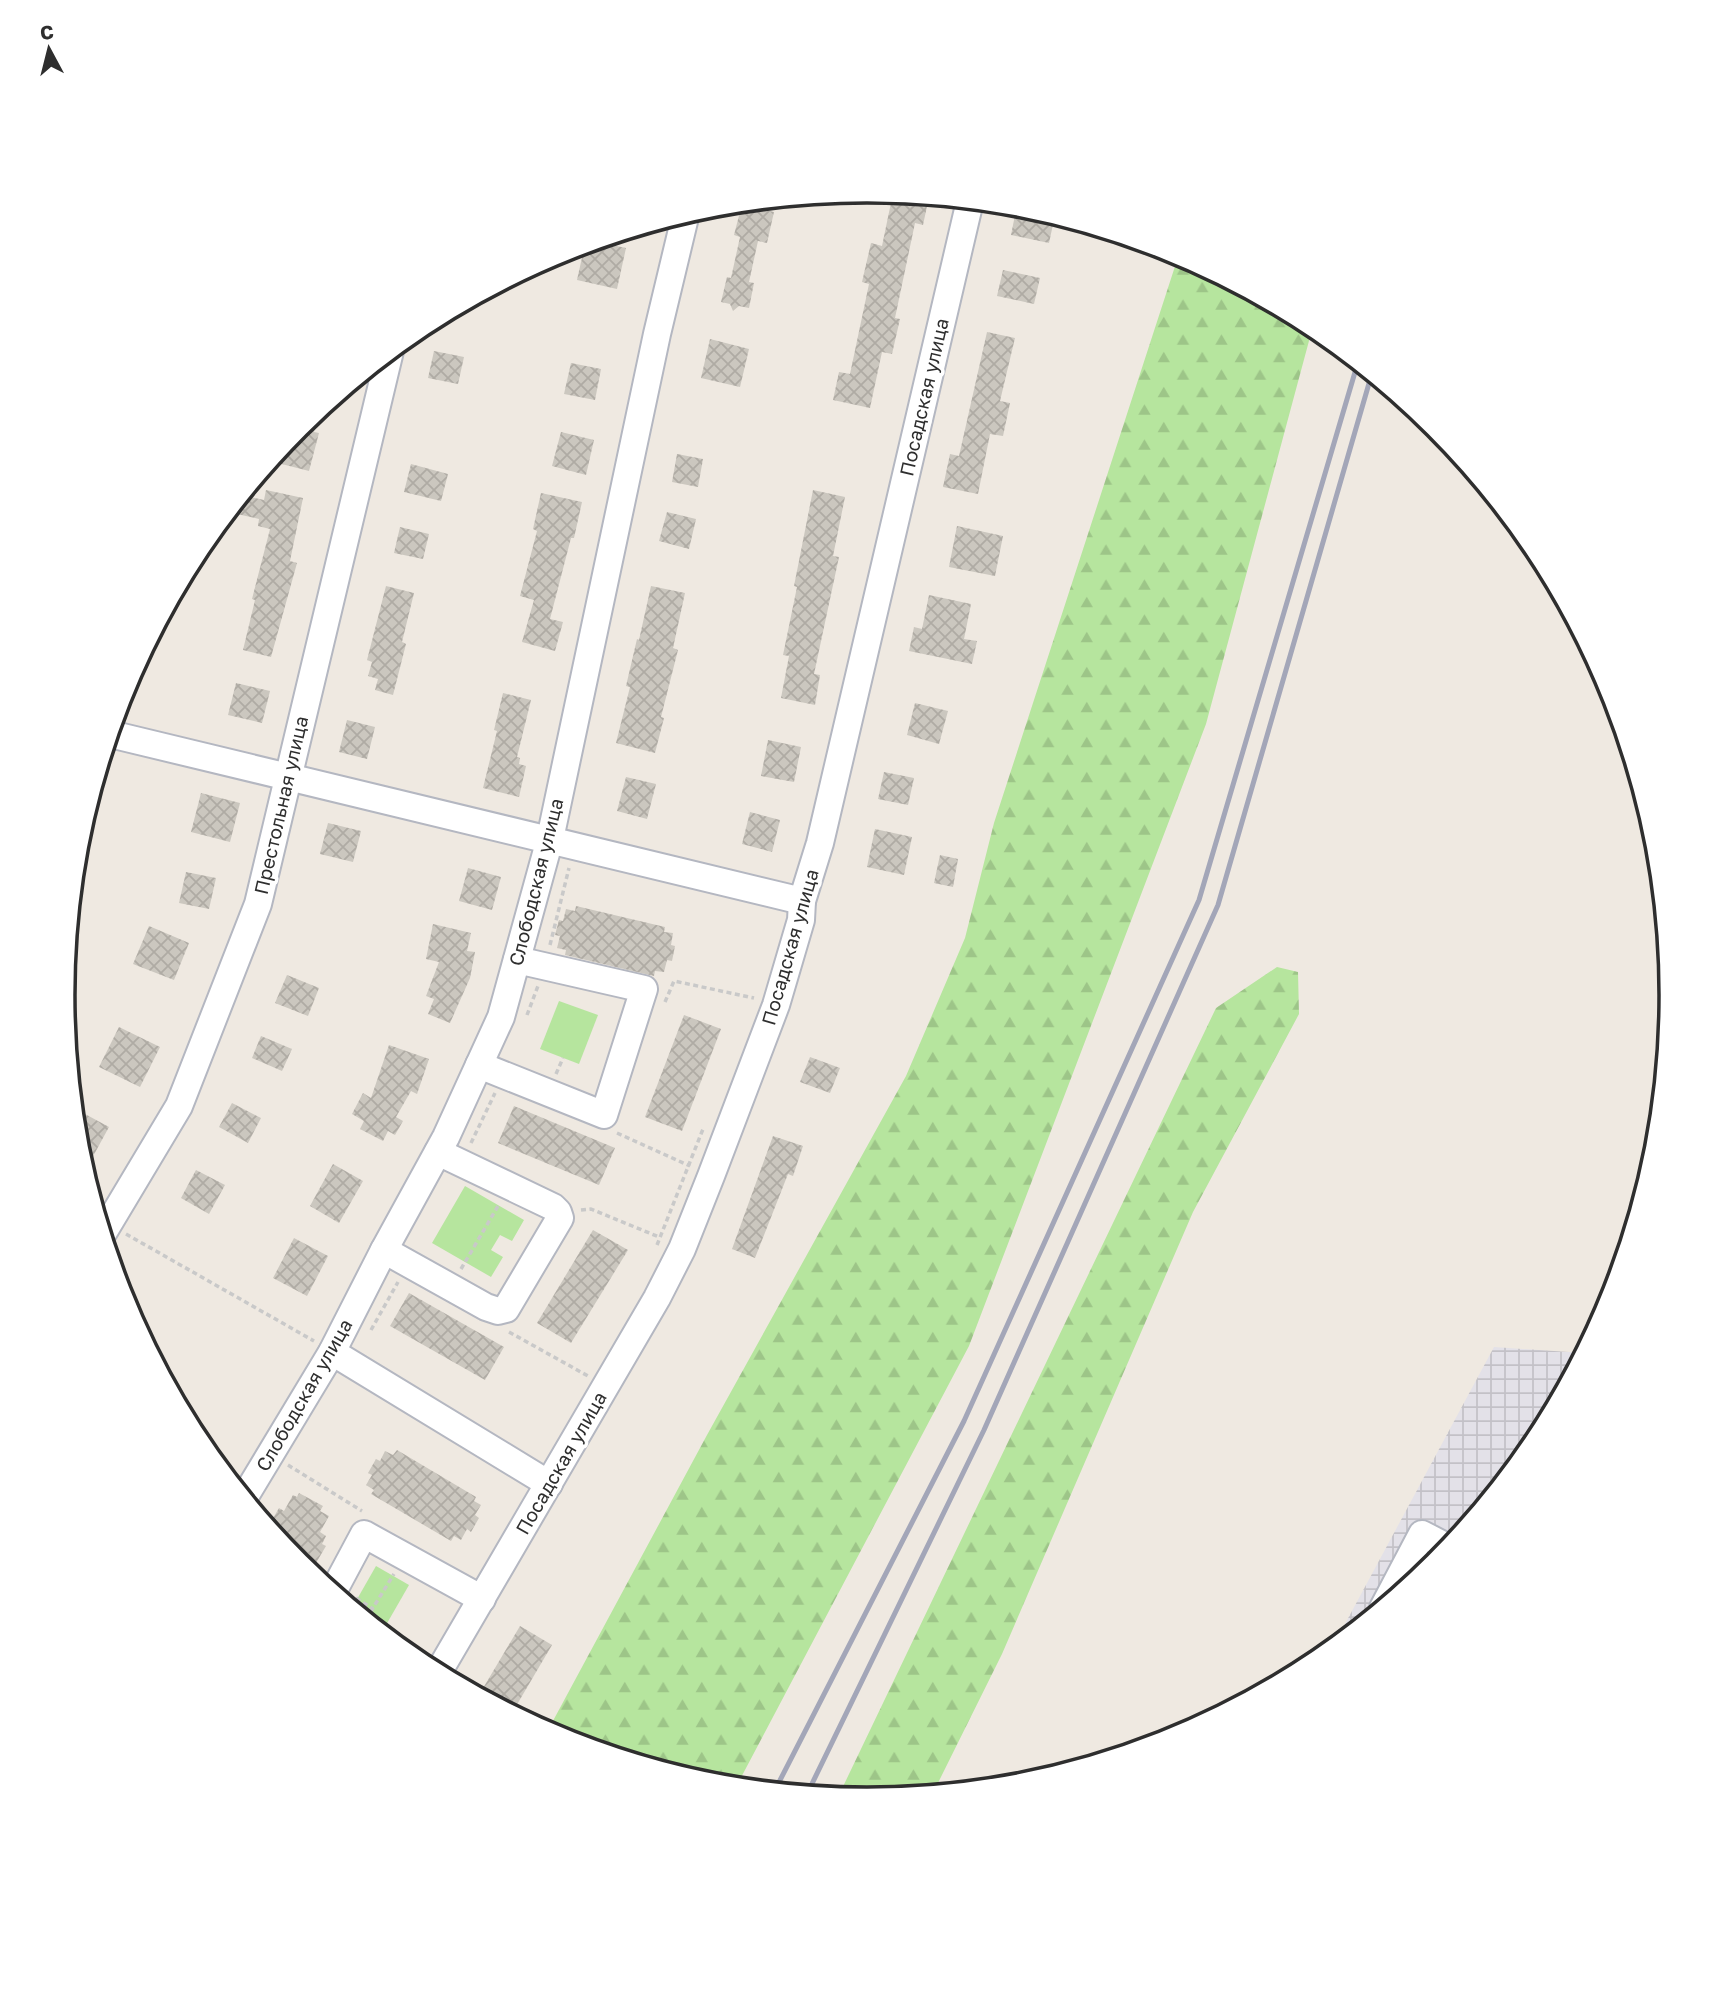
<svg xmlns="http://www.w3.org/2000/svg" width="1735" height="1990" viewBox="0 0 1735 1990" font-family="'Golos Text',sans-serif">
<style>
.industrial{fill:url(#industrial-grid)}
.forest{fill:url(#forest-firs)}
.park{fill:#b6e59e}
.building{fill:url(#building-cross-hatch)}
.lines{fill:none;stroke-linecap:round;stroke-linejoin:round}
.minor-casing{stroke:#b4b7c1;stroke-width:30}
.path{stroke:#c9c9c9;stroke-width:3.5;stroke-dasharray:5 3.5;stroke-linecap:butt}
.minor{stroke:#fff;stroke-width:26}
.rail{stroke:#a3a6b8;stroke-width:5}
.labels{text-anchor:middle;stroke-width:7;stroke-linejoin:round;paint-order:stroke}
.street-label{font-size:19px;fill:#2e2e2e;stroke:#fff}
.rim{fill:none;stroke:#2e2e2e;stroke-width:3.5}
</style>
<defs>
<pattern id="industrial-grid" width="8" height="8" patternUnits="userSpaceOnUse" patternTransform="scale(1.75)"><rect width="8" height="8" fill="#e3e1e8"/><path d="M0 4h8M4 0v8" fill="none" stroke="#c3c1c7"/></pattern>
<pattern id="forest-firs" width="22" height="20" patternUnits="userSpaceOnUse" patternTransform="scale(1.75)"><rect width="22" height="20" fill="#b6e59e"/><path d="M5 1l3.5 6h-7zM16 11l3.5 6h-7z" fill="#9dc588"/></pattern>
<pattern id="building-cross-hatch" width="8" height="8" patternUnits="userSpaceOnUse" patternTransform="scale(1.75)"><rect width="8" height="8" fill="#cbc7bf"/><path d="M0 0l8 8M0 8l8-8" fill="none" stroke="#afaba4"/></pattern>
</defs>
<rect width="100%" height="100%" fill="#efe9e1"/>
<path class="industrial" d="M 1494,1347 L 1584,1353 L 1536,1442 L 1436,1564 L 1331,1650 Z"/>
<g class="forest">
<path d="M 1179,254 L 1313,326 L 1206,724 L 969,1346 L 736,1787 L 710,1784 L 559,1738 L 547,1732 L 707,1435 L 906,1076 L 965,938 L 994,823 Z"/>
<path d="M 1433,424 L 1437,426 L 1470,467 L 1429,440 Z"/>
<path d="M 1277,967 L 1298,972 L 1299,1014 L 1193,1212 L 1002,1654 L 933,1793 L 867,1799 L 838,1797 L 1216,1008 Z"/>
</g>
<g class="park">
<path d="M 559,1001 L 598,1015 L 579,1064 L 540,1049 Z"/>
<path d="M 465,1186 L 524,1220 L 512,1241 L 500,1235 L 491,1250 L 503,1257 L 491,1277 L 432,1243 Z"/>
<path d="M 376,1566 L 409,1585 L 382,1632 L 352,1608 Z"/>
</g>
<g class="building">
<path d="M 893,193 L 929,197 L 923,225 L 915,223 L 895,318 L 900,319 L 892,354 L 882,352 L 870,408 L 833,400 L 839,372 L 850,374 L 869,284 L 862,282 L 871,243 L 882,246 Z"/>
<path d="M 742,204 L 774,212 L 767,243 L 758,241 L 749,282 L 754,283 L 749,308 L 739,306 L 733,311 L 730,304 L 721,302 L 727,277 L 731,278 L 740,237 L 734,235 Z"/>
<path d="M 1017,205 L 1055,215 L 1049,243 L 1011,235 Z"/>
<path d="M 593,241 L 626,248 L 617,289 L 577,280 L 585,244 Z"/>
<path d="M 1003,270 L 1040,278 L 1034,304 L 997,296 Z"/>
<path d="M 987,332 L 1015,338 L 1000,401 L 1010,403 L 1003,436 L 990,434 L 978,494 L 943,487 L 950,454 L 959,456 Z"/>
<path d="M 710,339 L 749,349 L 740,387 L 701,378 Z"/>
<path d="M 434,351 L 464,357 L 458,384 L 428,378 Z"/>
<path d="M 571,363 L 601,369 L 595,400 L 564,394 Z"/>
<path d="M 318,410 L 314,432 L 319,433 L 309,471 L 270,461 L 299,426 Z"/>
<path d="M 561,432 L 594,440 L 586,475 L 552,466 Z"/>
<path d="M 677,454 L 703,459 L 698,487 L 672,482 Z"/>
<path d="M 411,464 L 448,474 L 441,501 L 404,492 Z"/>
<path d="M 266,490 L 303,498 L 290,561 L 297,563 L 271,657 L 243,650 L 255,600 L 252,599 L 270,529 L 258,526 L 259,519 L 228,512 L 242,495 L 264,500 Z"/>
<path d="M 813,490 L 845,497 L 833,556 L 839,557 L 814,674 L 820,675 L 815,705 L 781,698 L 789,656 L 783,655 L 797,587 L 794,586 Z"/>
<path d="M 541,493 L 582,502 L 574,538 L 571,538 L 550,619 L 563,622 L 555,651 L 522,642 L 534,600 L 520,596 L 537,531 L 533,529 Z"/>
<path d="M 667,512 L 696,519 L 689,549 L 659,541 Z"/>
<path d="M 957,526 L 1003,536 L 995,576 L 949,567 Z"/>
<path d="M 400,527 L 429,534 L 423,559 L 394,553 Z"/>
<path d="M 386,586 L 414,593 L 402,642 L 406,644 L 393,695 L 375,690 L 378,679 L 368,676 L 372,662 L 367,660 Z"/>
<path d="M 651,586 L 685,593 L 673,648 L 678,650 L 661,717 L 664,718 L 655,753 L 616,743 L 630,687 L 626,686 L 637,639 L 639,640 Z"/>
<path d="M 929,595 L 971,604 L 964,639 L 977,641 L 972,664 L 909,651 L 914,627 L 922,629 Z"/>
<path d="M 236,683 L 270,691 L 262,723 L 228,715 Z"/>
<path d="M 503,693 L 531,700 L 517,757 L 520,758 L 519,764 L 526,766 L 519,797 L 483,788 L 497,731 L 494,730 Z"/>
<path d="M 915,703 L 948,711 L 939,744 L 907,735 Z"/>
<path d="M 347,720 L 375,727 L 367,759 L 339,752 Z"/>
<path d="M 768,740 L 801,747 L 794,782 L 761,776 Z"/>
<path d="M 884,772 L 914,778 L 908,805 L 878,799 Z"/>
<path d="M 626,777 L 656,784 L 647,819 L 617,811 Z"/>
<path d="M 201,793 L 240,803 L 230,842 L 191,832 Z"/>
<path d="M 750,812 L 780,820 L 772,852 L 742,844 Z"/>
<path d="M 328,823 L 361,831 L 353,862 L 320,854 Z"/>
<path d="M 875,829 L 912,837 L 904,875 L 867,867 Z"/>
<path d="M 940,855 L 958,859 L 953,887 L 934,883 Z"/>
<path d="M 468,868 L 501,877 L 492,910 L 459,901 Z"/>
<path d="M 186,872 L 216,878 L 209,909 L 179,903 Z"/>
<path d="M 576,906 L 665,927 L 664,932 L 673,933 L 671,945 L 675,946 L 672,961 L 667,960 L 664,972 L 655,971 L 654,976 L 565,955 L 566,950 L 557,948 L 560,936 L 555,935 L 559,920 L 563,921 L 566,909 L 575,911 Z"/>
<path d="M 433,924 L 471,933 L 467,951 L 475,952 L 470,978 L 450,1023 L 428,1014 L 434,999 L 426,996 L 439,962 L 426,959 Z"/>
<path d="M 149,926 L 189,943 L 174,980 L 133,964 Z"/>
<path d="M 287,975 L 319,988 L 308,1016 L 275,1003 Z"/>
<path d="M 684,1015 L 721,1029 L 682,1131 L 645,1117 Z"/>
<path d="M 119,1027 L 160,1047 L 140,1087 L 99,1067 Z"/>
<path d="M 261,1036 L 292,1049 L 282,1071 L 252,1058 Z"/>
<path d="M 389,1045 L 429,1059 L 417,1094 L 411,1091 L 396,1117 L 403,1121 L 395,1135 L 388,1131 L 383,1141 L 360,1129 L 364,1121 L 352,1114 L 363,1093 L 371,1098 Z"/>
<path d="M 810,1057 L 840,1068 L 830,1093 L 800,1082 Z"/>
<path d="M 232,1103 L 261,1118 L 248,1143 L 219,1127 Z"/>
<path d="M 514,1106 L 615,1148 L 599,1185 L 498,1143 Z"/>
<path d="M 74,1108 L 109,1127 L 91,1160 L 79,1153 Z"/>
<path d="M 773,1136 L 803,1146 L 793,1176 L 788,1174 L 755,1258 L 732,1249 Z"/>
<path d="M 333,1164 L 363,1181 L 339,1223 L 310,1206 Z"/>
<path d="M 196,1170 L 225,1185 L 209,1214 L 181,1198 Z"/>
<path d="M 593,1230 L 628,1250 L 571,1343 L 537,1323 Z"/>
<path d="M 294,1238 L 328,1256 L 307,1296 L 273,1278 Z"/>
<path d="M 409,1293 L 504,1347 L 485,1380 L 390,1326 Z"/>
<path d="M 397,1450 L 476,1497 L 474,1501 L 481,1505 L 475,1515 L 479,1518 L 471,1532 L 467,1529 L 461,1540 L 454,1536 L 451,1541 L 371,1494 L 374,1490 L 366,1485 L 372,1475 L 368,1473 L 376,1459 L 380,1461 L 385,1451 L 393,1455 Z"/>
<path d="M 299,1493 L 323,1506 L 320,1511 L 329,1516 L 320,1532 L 326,1536 L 322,1544 L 326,1546 L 316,1563 L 312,1561 L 307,1571 L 268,1527 L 279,1508 L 284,1511 L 293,1495 L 297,1497 Z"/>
<path d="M 520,1626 L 552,1645 L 512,1713 L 479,1695 Z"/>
</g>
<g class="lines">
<defs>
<g id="minor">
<path d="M 110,734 L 802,901"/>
<path d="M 479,1065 L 604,1115 L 644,989 L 517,960"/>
<path d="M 103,1233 L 179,1106 L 258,904 L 390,351"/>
<path d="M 384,1250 L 486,1307 L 498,1311 L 506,1309 L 560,1218 L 558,1212 L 553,1207 L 438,1152"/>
<path d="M 332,1352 L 549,1484"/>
<path d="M 244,1498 L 332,1352 L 384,1250 L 446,1137 L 501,1017 L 550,839 L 657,334 L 686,213"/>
<path d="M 333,1592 L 364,1534 L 482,1599"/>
<path d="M 1383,1608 L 1422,1534 L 1449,1548"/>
<path d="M 438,1673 L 657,1298 L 682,1249 L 711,1176 L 776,1005 L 801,920 L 802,901 L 820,843 L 970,201"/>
</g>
</defs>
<use href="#minor" class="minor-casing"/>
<g class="path">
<path d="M 550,945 L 569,868"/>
<path d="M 665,1002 L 674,981 L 754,998"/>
<path d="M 527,1015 L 538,986"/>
<path d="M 556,1074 L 563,1058"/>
<path d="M 617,1133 L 690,1166"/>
<path d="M 471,1143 L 495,1093"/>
<path d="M 581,1210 L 591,1209 L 659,1237"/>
<path d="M 126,1234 L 314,1341"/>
<path d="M 657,1245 L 703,1129"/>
<path d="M 461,1269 L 498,1206"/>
<path d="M 371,1330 L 398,1282"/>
<path d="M 509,1332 L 588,1376"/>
<path d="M 288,1465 L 362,1511"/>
<path d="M 356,1598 L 373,1609"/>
<path d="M 366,1619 L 394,1574"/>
</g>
<use href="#minor" class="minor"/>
<g class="rail">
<path d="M 775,1790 L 964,1421 L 1199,900 L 1358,362"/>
<path d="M 807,1794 L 984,1430 L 1218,905 L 1372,373"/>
</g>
</g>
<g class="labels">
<g class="street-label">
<text transform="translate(924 397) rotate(-77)" y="7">Посадская улица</text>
<text transform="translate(281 805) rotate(-77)" y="7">Престольная улица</text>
<text transform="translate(536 882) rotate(-76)" y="7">Слободская улица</text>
<text transform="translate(790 947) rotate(-74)" y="7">Посадская улица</text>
<text transform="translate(304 1395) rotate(-60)" y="7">Слободская улица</text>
<text transform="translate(561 1463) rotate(-60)" y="7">Посадская улица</text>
</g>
</g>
<path d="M0 0H1735V1990H0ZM75 995a792 792 0 1 1 1584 0a792 792 0 1 1-1584 0Z" fill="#fff" fill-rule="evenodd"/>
<path class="rim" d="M75 995a792 792 0 1 1 1584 0a792 792 0 1 1-1584 0Z"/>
<g transform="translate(49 49) rotate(353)" stroke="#ffffff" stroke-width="5" paint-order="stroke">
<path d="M0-5L12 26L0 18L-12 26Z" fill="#2e2e2e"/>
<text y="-10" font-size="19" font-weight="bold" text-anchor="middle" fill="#2e2e2e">С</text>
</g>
</svg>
